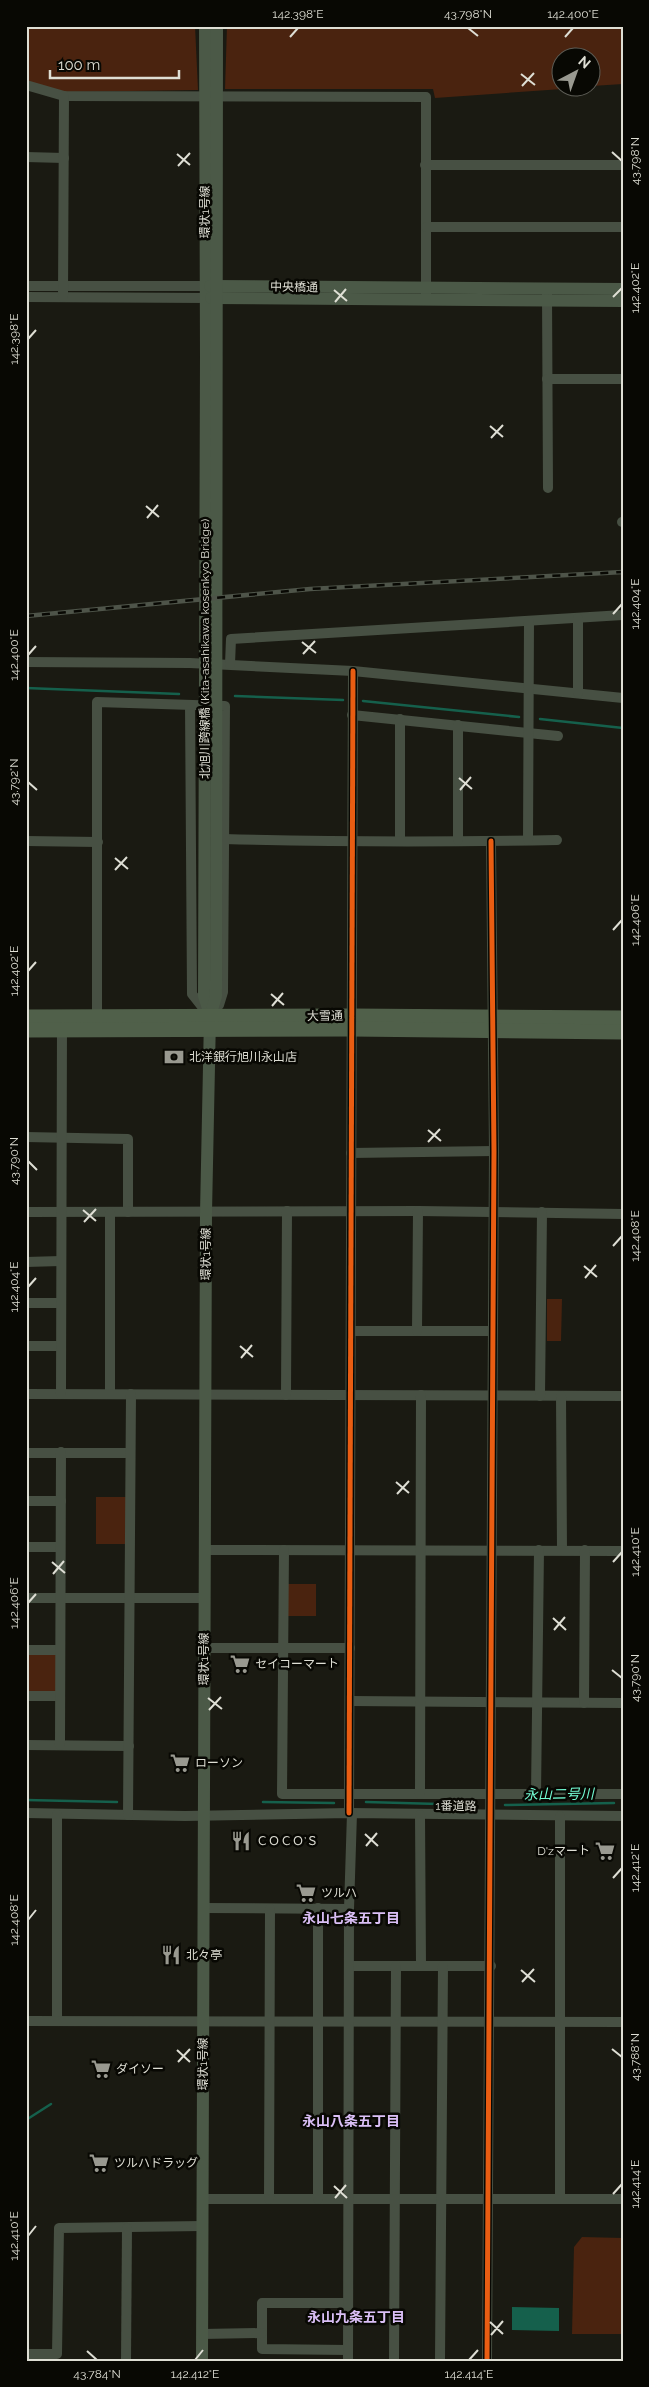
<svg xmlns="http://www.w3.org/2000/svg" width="649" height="2387" viewBox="0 0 649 2387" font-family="Raleway,'Noto Sans JP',sans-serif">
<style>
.green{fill:#4a230f}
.water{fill:#15604c}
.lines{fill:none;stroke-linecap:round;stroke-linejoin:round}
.stream{stroke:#15604c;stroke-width:2.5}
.minor{stroke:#475043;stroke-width:10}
.major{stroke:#4b5947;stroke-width:12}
.highway{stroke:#50604a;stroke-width:15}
.rail-casing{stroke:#4e5449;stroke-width:4.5}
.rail{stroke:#080803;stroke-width:2.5;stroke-dasharray:8;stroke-linecap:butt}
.cycleway-casing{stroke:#080803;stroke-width:8}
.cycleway{stroke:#e95d12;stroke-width:5}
.ticks{fill:none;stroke:#deded4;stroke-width:2}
.labels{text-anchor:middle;stroke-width:5;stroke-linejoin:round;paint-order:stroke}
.street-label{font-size:12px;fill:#deded4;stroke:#080803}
.poi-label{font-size:12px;fill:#deded4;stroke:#080803;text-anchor:start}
.water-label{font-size:14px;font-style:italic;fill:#73fcd4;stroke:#080803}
.neighbourhood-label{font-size:14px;font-weight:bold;fill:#dabff6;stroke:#080803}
.neatline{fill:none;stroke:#deded4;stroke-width:2}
.ticks-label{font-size:12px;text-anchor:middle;fill:#deded4}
</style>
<rect width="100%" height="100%" fill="#1a1a12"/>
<g class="green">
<path d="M 26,26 L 195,26 L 198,90 L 62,92 L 26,82 Z"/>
<path d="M 227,26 L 623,26 L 623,84 L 592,86 L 592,58 L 562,58 L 562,88 L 577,88 L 435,98 L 433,89 L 225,89 Z"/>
<path d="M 547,1299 L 562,1299 L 561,1341 L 547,1341 Z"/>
<rect x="96" y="1497" width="34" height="47"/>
<rect x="287" y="1584" width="29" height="32"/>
<path d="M 28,1650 L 60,1650 L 60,1696 L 29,1696 Z"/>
<path d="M 582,2237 L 623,2238 L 623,2334 L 572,2334 L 574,2247 Z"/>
</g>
<path class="water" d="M 512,2307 L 559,2308 L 559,2331 L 512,2330 Z"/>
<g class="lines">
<g class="stream">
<path d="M 26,688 L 179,694"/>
<path d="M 235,696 L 343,700"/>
<path d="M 363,701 L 519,717"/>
<path d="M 540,719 L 623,728"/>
<path d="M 26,1800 L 117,1802"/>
<path d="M 263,1802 L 334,1803"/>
<path d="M 366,1802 L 475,1805"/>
<path d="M 505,1805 L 614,1803"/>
<path d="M 26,2120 L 51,2104"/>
</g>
<g class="minor">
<path d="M 26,85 L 64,96 L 426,97 L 426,294"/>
<path d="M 26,157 L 64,158"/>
<path d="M 425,165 L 623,165"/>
<path d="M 426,227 L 623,227"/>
<path d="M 26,286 L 206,286"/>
<path d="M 547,294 L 548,488"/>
<path d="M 26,297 L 206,298"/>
<path d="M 63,297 L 64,96"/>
<path d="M 547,379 L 623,379"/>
<path d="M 622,522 L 623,522"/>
<path d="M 26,662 L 190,663 L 353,671 L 623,698"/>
<path d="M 230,664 L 231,639 L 623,615"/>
<path d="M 578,693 L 578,618"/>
<path d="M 190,705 L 192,994 L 207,1013"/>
<path d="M 352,715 L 558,736"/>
<path d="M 400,719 L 400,840"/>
<path d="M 224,839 C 335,842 446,842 557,840"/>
<path d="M 458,840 L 458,725"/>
<path d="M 528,840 L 529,621"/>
<path d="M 26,841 L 98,842"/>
<path d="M 97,1022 L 97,702 L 225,706 L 223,992 L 219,1005"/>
<path d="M 26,1137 L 128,1139 L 128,1212"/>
<path d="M 351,1153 L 494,1151"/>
<path d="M 26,1212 L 418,1211 L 623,1214"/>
<path d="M 110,1213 L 110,1394"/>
<path d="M 26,1262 L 61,1261"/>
<path d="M 26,1303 L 61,1303"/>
<path d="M 351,1331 L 492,1331"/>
<path d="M 417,1331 L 418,1211"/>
<path d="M 26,1346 L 61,1346"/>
<path d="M 26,1394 L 623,1396"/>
<path d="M 61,1394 L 62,1023"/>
<path d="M 286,1395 L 287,1211"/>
<path d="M 540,1396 L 542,1212"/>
<path d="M 561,1396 L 562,1550"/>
<path d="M 26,1453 L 130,1453"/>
<path d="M 26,1501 L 61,1501"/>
<path d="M 26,1547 L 60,1547"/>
<path d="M 206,1550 L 623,1551"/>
<path d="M 284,1550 L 282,1794 L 623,1794"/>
<path d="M 26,1598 L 205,1598"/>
<path d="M 204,1648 L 350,1648"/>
<path d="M 26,1650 L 60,1650"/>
<path d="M 26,1696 L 60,1696"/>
<path d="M 350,1701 L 623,1703"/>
<path d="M 584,1703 L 585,1550"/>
<path d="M 26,1745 L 129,1746"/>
<path d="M 60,1745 L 61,1452"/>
<path d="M 420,1794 L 421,1395"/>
<path d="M 536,1794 L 539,1550"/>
<path d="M 26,1813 L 185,1816 L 349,1813 L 623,1816"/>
<path d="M 349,1813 L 353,671"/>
<path d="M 57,1814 L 57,2021"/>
<path d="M 128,1815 L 131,1394"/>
<path d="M 420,1815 L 421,1966"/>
<path d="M 203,1908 L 349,1909"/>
<path d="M 349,1966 L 491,1966"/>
<path d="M 26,2021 L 623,2022"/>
<path d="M 560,2198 L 560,1816"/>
<path d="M 203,2199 L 623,2199"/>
<path d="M 269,2199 L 270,1909"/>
<path d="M 318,2199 L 318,1908"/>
<path d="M 348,2303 L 262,2303 L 262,2349 L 348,2350"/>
<path d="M 202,2334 L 262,2333"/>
<path d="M 26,2354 L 57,2354 L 59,2228 L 202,2226"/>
<path d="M 126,2361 L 127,2228"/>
<path d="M 348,2361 L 349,1909 L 352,1813"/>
<path d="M 394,2361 L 396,1966"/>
<path d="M 440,2361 L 443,1966"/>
<path d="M 487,2361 L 494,1151 L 491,841"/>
</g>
<g class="major">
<path d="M 205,26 L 206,355 L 204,996 L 210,1015"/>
<path d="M 210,286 L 623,289"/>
<path d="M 211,298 L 623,301"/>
<path d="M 202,2361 L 206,1213 L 210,1017 L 216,996 L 217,26"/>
</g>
<g class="highway">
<path d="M 26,1017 L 352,1016 L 623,1018"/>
<path d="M 26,1030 L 351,1029 L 623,1032"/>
</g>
<defs>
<path id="rail" d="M 26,616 L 310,589 L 623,572"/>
</defs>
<use href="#rail" class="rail-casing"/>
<use href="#rail" class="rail"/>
<defs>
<g id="cycleway">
<path d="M 349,1813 L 353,671"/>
<path d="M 487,2361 L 494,1151 L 491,841"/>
</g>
</defs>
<use href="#cycleway" class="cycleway-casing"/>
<use href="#cycleway" class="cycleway"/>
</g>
<path class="ticks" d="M 468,28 L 478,36M 290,37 L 298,28M 565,37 L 573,28M 521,74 L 535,85M 522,86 L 534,73M 612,152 L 622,161M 177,154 L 190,165M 178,166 L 190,153M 334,290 L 347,301M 613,297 L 622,288M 335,302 L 346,289M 28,339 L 36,330M 490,426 L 503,437M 491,438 L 503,425M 146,506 L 159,517M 147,518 L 158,505M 613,614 L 622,604M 302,642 L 316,653M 303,654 L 315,641M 28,655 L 36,646M 459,778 L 472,789M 28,782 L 37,790M 460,790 L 471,777M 115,858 L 128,869M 115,870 L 127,857M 613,930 L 622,920M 28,971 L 36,962M 271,994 L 284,1005M 272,1006 L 283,993M 428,1130 L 441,1141M 428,1142 L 440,1129M 28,1161 L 37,1170M 83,1210 L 96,1221M 84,1222 L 96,1209M 613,1246 L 622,1236M 584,1266 L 597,1277M 585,1278 L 596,1265M 28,1287 L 36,1278M 240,1346 L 253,1357M 241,1358 L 252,1345M 396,1482 L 409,1493M 397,1494 L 409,1481M 52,1562 L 65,1573M 613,1562 L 622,1552M 53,1574 L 64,1561M 28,1603 L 36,1594M 553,1618 L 566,1630M 554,1630 L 565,1617M 612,1670 L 622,1678M 208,1698 L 222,1709M 209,1710 L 221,1697M 365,1834 L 378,1846M 366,1846 L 377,1833M 613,1878 L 622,1868M 28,1920 L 36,1910M 521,1970 L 535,1982M 522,1982 L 534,1969M 612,2049 L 622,2057M 177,2050 L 190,2062M 178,2062 L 190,2049M 334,2186 L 347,2198M 613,2194 L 622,2184M 335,2198 L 346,2185M 28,2236 L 36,2226M 490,2322 L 503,2334M 491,2335 L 503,2321M 87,2351 L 97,2360M 195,2360 L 203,2350M 469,2360 L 478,2350"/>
<defs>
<symbol id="bank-bare" viewBox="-9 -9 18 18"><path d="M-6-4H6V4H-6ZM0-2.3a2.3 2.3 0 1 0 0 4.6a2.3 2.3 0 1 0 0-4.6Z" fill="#999990" stroke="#080803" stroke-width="2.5" paint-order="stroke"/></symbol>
<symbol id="supermarket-bare" viewBox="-9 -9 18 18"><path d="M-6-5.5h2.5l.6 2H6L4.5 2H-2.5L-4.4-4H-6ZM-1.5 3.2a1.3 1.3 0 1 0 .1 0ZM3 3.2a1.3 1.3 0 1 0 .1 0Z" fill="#999990" stroke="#080803" stroke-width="2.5" paint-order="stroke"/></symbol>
<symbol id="restaurant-bare" viewBox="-9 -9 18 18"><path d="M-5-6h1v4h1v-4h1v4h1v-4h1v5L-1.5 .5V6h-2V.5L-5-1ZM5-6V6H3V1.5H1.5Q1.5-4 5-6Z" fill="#999990" stroke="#080803" stroke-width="2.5" paint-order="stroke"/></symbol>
</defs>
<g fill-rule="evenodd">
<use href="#bank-bare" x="160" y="1043" width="28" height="28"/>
<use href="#supermarket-bare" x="226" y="1650" width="28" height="28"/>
<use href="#supermarket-bare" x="166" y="1749" width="28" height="28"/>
<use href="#restaurant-bare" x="227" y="1827" width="28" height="28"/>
<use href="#supermarket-bare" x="591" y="1837" width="28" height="28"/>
<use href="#supermarket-bare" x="292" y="1879" width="28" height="28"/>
<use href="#restaurant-bare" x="157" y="1941" width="28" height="28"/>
<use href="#supermarket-bare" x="87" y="2055" width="28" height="28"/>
<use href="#supermarket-bare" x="85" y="2149" width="28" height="28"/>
</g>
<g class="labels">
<g class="street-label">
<text transform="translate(205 212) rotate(-90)" y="4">環状1号線</text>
<text transform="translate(294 287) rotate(1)" y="4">中央橋通</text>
<text transform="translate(205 649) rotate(-90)" y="4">北旭川跨線橋 (Kita-asahikawa kosenkyo Bridge)</text>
<text transform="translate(325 1016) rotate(-1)" y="4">大雪通</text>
<text transform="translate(206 1254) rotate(-90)" y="4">環状1号線</text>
<text transform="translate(204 1659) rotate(-90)" y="4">環状1号線</text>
<text transform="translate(456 1806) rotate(1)" y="4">1番道路</text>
<text transform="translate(203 2064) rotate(-90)" y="4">環状1号線</text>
</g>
<g class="poi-label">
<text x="189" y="1061">北洋銀行旭川永山店</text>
<text x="255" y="1668">セイコーマート</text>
<text x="195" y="1767">ローソン</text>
<text x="256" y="1845">ＣＯＣＯ’Ｓ</text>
<text x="590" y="1855" text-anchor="end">D'zマート</text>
<text x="321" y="1897">ツルハ</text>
<text x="186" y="1959">北々亭</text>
<text x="116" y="2073">ダイソー</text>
<text x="114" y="2167">ツルハドラッグ</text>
</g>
<g class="water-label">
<text transform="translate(559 1794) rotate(-1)" y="5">永山二号川</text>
</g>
<g class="neighbourhood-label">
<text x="351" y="1923">永山七条五丁目</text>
<text x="351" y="2126">永山八条五丁目</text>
<text x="356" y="2322">永山九条五丁目</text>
</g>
</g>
<rect width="649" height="2387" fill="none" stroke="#080803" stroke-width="55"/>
<g transform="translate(576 72) rotate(41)"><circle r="24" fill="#080803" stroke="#5e5e57"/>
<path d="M0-4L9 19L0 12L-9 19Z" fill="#999990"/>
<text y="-8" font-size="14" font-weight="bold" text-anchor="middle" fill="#deded4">N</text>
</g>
<path d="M50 70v8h129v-8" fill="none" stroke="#deded4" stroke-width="2.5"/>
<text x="58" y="70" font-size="15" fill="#deded4" stroke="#080803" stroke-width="4" paint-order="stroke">100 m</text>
<rect x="28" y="28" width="594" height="2332" class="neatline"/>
<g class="ticks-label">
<text x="298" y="18">142.398°E</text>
<text x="468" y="18">43.798°N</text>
<text x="573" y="18">142.400°E</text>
<text transform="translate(635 161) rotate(-90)" y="4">43.798°N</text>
<text transform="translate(635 288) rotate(-90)" y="4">142.402°E</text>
<text transform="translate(14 339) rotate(-90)" y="4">142.398°E</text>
<text transform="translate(635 604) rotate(-90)" y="4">142.404°E</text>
<text transform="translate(14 655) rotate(-90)" y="4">142.400°E</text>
<text transform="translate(14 782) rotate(-90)" y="4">43.792°N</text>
<text transform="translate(635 920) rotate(-90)" y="4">142.406°E</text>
<text transform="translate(14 971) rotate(-90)" y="4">142.402°E</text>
<text transform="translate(14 1161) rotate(-90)" y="4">43.790°N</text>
<text transform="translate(635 1236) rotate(-90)" y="4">142.408°E</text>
<text transform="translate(14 1287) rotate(-90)" y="4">142.404°E</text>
<text transform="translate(635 1552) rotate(-90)" y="4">142.410°E</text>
<text transform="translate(14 1603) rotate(-90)" y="4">142.406°E</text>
<text transform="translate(635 1678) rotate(-90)" y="4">43.790°N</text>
<text transform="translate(635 1868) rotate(-90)" y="4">142.412°E</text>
<text transform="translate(14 1920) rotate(-90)" y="4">142.408°E</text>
<text transform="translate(635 2057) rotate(-90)" y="4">43.788°N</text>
<text transform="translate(635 2184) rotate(-90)" y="4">142.414°E</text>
<text transform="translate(14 2236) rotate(-90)" y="4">142.410°E</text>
<text x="97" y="2378">43.784°N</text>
<text x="195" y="2378">142.412°E</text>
<text x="469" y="2378">142.414°E</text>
</g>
</svg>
